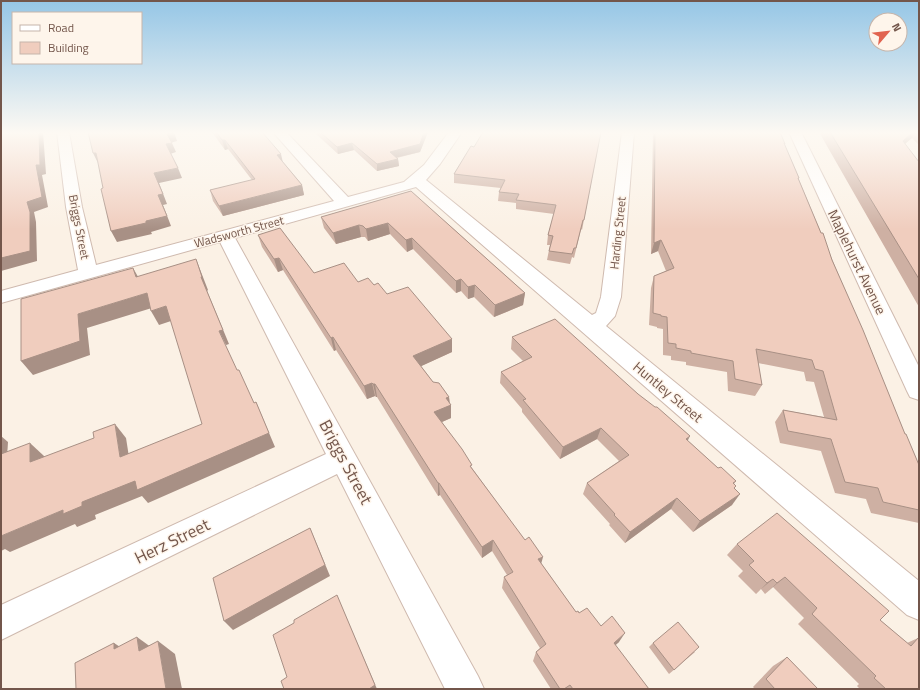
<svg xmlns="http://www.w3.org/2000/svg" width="920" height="690" viewBox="0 0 920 690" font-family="'Titillium Web',sans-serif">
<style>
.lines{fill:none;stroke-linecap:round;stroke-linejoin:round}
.minor-casing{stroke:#cfbaaf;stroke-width:2}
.minor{fill:#fff;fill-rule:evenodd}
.wall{fill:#ceb0a3}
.shaded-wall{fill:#a89085}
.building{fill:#f0cdbe;stroke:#a89085}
.labels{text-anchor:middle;stroke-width:3;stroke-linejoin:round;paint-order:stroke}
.far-street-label{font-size:12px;fill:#73564b;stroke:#fef5eb}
.street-label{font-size:14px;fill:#73564b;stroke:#fef5eb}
.near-street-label{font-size:17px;fill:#73564b;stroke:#fef5eb}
</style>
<rect width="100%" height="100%" fill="#fbf1e5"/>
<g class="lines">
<defs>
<g id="minor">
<path d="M 57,132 L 69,132 L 82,207 L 96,265 L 334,201 L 273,132 L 286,132 L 348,197 L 404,182 L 424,165 L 449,132 L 462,132 L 440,164 L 426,180 L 592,315 L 596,313 L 601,297 L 622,132 L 634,132 L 621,297 L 615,316 L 606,326 L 919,581 L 919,620 L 907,615 L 416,187 L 235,238 L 478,676 L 484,689 L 445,689 L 337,474 L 1,640 L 1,605 L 326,454 L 220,242 L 1,303 L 1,291 L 78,270 L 66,207 Z"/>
<path d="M 789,132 L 801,132 L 919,367 L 919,400 L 910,397 L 907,391 Z"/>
</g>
</defs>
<use href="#minor" class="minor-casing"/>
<use href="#minor" class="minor"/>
</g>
<g class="wall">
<path d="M 212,132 L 262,132 L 283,162 L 302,185 L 304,195 L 223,216 L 213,201 L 210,190 L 252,180 L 228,149 L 225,150 Z"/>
<path d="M 314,132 L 428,132 L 420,152 L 397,158 L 398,159 L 399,166 L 377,171 L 354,150 L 338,154 Z"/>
<path d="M 601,132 L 582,230 L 581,229 L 574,258 L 572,257 L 570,264 L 547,260 L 550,245 L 547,245 L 548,235 L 554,214 L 516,209 L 516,203 L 498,201 L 499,192 L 501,188 L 454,183 L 454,174 L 474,147 Z"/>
<path d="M 653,132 L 780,132 L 785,144 L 784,145 L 799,178 L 799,180 L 905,434 L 919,465 L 919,523 L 871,513 L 866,499 L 835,493 L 821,451 L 780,443 L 775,422 L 783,410 L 824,417 L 814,382 L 806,381 L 804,372 L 758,363 L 762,385 L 755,396 L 728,391 L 727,372 L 686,365 L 686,362 L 671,360 L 671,356 L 663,355 L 663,329 L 657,328 L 657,327 L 649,325 L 651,288 L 654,276 L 666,271 L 658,251 L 651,254 Z"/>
<path d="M 819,132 L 919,132 L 919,145 L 912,138 L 905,144 L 919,162 L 919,307 Z"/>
<path d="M 411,191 L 525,293 L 523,305 L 494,317 L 474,297 L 468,299 L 461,291 L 456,293 L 413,249 L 407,252 L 390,234 L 368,241 L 365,237 L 361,237 L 336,244 L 324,228 L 321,217 Z"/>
<path d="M 258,235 L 314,273 L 374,285 L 387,294 L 452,352 L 421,366 L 433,382 L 449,397 L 451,418 L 442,422 L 472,468 L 541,563 L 576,612 L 579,613 L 601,626 L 619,642 L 615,645 L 649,689 L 551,689 L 533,661 L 536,652 L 540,648 L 502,588 L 504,577 L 507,575 L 492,551 L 482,558 L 440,495 L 438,496 L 377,397 L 376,397 L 375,396 L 367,399 L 336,350 L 334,351 L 283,270 L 278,272 L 262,247 Z"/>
<path d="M 512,337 L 688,441 L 718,468 L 736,481 L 734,484 L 735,489 L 732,505 L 693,532 L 671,509 L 625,543 L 609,525 L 610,524 L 583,494 L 587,483 L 619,461 L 597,439 L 560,459 L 522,412 L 522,409 L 500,383 L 501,372 L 523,361 L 511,349 Z"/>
<path d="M 737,544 L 880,620 L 907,643 L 918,638 L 919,689 L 860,689 L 857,686 L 859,684 L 798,624 L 804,618 L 773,587 L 765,594 L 761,589 L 756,594 L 738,576 L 743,571 L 727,555 Z"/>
<path d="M 653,643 L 695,652 L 669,674 L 649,647 Z"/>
<path d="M 787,657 L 818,689 L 755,689 L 753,687 L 773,666 Z"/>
</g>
<g class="shaded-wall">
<path d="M 39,132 L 43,132 L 46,174 L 42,175 L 48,207 L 34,212 L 36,222 L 37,261 L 1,271 L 1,258 L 27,202 L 36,165 Z"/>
<path d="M 172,132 L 174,132 L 177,141 L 170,143 L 167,134 Z"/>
<path d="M 424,132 L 428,132 L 420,152 L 390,159 L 390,152 Z"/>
<path d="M 913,132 L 916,132 L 912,138 L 896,151 L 903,141 Z"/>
<path d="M 222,140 L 225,140 L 228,149 L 225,150 Z"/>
<path d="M 172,143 L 176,152 L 170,154 L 166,144 Z"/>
<path d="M 352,143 L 354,150 L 338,154 L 337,147 Z"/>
<path d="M 93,153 L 96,153 L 98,163 Z"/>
<path d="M 281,154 L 283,163 L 277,155 Z"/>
<path d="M 398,159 L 399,166 L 377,171 L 377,164 Z"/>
<path d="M 178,168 L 182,178 L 159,183 L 167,204 L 163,205 L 171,226 L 151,232 L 152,234 L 117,242 L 111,231 L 146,221 L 158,195 L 154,173 Z"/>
<path d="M 302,185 L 304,195 L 223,216 L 219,206 Z"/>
<path d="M 388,223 L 390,234 L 368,241 L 366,229 Z"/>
<path d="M 359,225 L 361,237 L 336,244 L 333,233 Z"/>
<path d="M 412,238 L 413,249 L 407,252 L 406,240 Z"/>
<path d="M 661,240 L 658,251 L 651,254 L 654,243 Z"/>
<path d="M 279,258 L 283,270 L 278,272 L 274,259 Z"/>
<path d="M 196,259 L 208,290 L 207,291 L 229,344 L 226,345 L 219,331 L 201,277 Z"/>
<path d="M 133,268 L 141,282 L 136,277 Z"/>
<path d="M 461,279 L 461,291 L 456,293 L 456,281 Z"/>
<path d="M 475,285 L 474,297 L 468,299 L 468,287 Z"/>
<path d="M 147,293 L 155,307 L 87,328 L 90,355 L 33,375 L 21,361 L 78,314 Z"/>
<path d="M 525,293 L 523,305 L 494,317 L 495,305 Z"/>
<path d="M 166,306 L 174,320 L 159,325 L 151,311 Z"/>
<path d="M 333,337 L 336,350 L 334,351 L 331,338 Z"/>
<path d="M 452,339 L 452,352 L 415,369 L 413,356 Z"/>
<path d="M 372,383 L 375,396 L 367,399 L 364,386 Z"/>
<path d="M 373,384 L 375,384 L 377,397 L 376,397 Z"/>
<path d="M 449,397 L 450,405 L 451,405 L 451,418 L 435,425 L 434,412 L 446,398 Z"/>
<path d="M 256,402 L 275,447 L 148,503 L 142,496 L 95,515 L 96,519 L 77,527 L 75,524 L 10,552 L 5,549 L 1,551 L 1,536 L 82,502 Z"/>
<path d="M 115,424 L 126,438 L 131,470 L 120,457 Z"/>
<path d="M 601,428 L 597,439 L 560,459 L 563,447 Z"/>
<path d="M 1,436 L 8,442 L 6,472 L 1,467 Z"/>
<path d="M 690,436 L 684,448 L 686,439 Z"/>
<path d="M 30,443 L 44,456 L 45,476 L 30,462 Z"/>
<path d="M 438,483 L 439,483 L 440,495 L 438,496 Z"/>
<path d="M 740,494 L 732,505 L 693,532 L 700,521 Z"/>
<path d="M 677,498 L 671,509 L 625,543 L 630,532 Z"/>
<path d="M 310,528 L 330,576 L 233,630 L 224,621 Z"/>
<path d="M 493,540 L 492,551 L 482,558 L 482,547 Z"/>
<path d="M 543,557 L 540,568 L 538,559 Z"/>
<path d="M 785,577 L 773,587 L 765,594 L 777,583 Z"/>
<path d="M 773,579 L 761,589 L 756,594 L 767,583 Z"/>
<path d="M 337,595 L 343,610 L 377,689 L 369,689 Z"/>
<path d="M 625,633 L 619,642 L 608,652 L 614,643 Z"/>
<path d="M 137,637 L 155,650 L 139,651 Z"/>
<path d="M 158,641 L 175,654 L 182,689 L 166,689 Z"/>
<path d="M 114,643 L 134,656 L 114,649 Z"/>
</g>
<g class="building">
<path d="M 1,132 L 39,132 L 40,165 L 36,165 L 42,197 L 27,202 L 30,212 L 30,251 L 1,258 Z"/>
<path d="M 88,132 L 172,132 L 167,134 L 172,143 L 166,144 L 178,168 L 154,173 L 163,194 L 158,195 L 167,216 L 146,221 L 146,223 L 111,231 L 101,189 L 103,188 L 96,153 L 93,153 Z"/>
<path d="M 216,132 L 262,132 L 281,154 L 277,155 L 302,185 L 219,206 L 210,190 L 255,179 L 225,140 L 222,140 Z"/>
<path d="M 320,132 L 424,132 L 420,144 L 390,152 L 398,159 L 377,164 L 352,143 L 337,147 Z"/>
<path d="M 483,132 L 601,132 L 584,220 L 583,220 L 576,248 L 574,248 L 572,254 L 549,251 L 553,236 L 548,235 L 556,205 L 516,200 L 519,194 L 499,192 L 505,180 L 454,174 L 471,146 L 474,147 Z"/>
<path d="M 655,132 L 780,132 L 785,144 L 784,143 L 799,178 L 798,178 L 821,233 L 823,233 L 832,260 L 863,330 L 905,434 L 906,434 L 919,465 L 919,510 L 883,502 L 878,488 L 845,482 L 831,439 L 788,431 L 783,410 L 837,420 L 823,371 L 815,369 L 812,360 L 756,349 L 762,385 L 735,379 L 733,361 L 691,353 L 691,351 L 676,348 L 676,344 L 668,343 L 667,317 L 661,316 L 661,315 L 653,313 L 654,276 L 674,268 L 661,240 L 654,243 Z"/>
<path d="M 830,132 L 913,132 L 903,141 L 919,162 L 919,279 Z"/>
<path d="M 411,191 L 525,293 L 495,305 L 475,285 L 468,287 L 461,279 L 456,281 L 412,238 L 406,240 L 388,223 L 366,229 L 363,226 L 359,225 L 333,233 L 321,217 Z"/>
<path d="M 280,228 L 314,273 L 344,263 L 358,282 L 368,278 L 374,285 L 378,283 L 387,294 L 408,287 L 452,339 L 413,356 L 433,382 L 439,383 L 449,397 L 446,398 L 451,405 L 434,412 L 462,449 L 472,465 L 470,466 L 525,540 L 529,537 L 543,557 L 538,559 L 576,612 L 578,611 L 579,613 L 587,608 L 601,626 L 612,616 L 625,633 L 614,643 L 649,689 L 573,689 L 570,685 L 564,689 L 560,689 L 536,652 L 546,644 L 504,577 L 513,572 L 493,540 L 482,547 L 439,483 L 438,483 L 375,384 L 373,384 L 372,383 L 364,386 L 333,337 L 331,338 L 279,258 L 274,259 L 258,235 Z"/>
<path d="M 196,259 L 202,277 L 201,277 L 223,330 L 219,331 L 237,370 L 239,370 L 254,403 L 256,402 L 269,433 L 137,490 L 135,481 L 82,502 L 82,506 L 63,514 L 63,510 L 1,536 L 1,454 L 30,443 L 30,462 L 94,438 L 93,432 L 115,424 L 120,457 L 202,424 L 166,306 L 151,311 L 147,293 L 78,314 L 80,341 L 21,361 L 21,299 L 133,268 L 136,277 Z"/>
<path d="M 555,319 L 638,394 L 655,407 L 657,407 L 690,436 L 686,439 L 718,468 L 721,467 L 736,481 L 733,483 L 736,486 L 734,488 L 740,494 L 700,521 L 677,498 L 630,532 L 614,515 L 615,514 L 587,483 L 629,455 L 601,428 L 563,447 L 523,400 L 526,399 L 501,372 L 532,357 L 512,337 Z"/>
<path d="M 777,513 L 889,611 L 880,620 L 911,646 L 918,638 L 919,639 L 919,689 L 886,689 L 874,678 L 876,676 L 812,614 L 817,608 L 785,577 L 777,583 L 773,579 L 767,583 L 749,565 L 754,561 L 737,544 Z"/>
<path d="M 310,528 L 325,565 L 224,621 L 213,578 Z"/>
<path d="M 337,595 L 375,685 L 369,689 L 284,689 L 281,681 L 287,677 L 273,635 L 294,623 L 294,620 Z"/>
<path d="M 678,622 L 699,647 L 674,670 L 653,643 Z"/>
<path d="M 137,637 L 139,651 L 158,641 L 166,689 L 76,689 L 75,663 L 114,643 L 114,649 Z"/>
<path d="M 787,657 L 818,689 L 775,689 L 766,679 Z"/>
</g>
<linearGradient id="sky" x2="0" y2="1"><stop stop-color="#95c6e6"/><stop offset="0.58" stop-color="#fdf9f3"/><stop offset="1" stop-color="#fdf9f3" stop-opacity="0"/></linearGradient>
<rect width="920" height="229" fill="url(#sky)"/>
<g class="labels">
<g class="far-street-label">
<text transform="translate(79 227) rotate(79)" y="4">Briggs Street</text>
<text transform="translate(239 232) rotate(-15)" y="4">Wadsworth Street</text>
<text transform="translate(618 233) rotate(-84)" y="4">Harding Street</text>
</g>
<g class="street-label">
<text transform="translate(857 262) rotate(64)" y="5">Maplehurst Avenue</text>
<text transform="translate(668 392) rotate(40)" y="5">Huntley Street</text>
</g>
<g class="near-street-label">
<text transform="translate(346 462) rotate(62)" y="6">Briggs Street</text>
<text transform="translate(172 541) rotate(-26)" y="6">Herz Street</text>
</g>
</g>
<rect width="920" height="690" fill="none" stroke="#73564b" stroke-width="4"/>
<rect x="12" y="12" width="130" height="52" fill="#fef5eb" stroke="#c6b5ab"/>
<rect x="20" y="25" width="20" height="6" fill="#ffffff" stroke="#c6b5ab"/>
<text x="48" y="32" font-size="12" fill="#73564b">Road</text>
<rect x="20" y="42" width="20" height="12" fill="#f0cdbe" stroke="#c6b5ab"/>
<text x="48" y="52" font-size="12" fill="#73564b">Building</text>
<g transform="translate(888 32) rotate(62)"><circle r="19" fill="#fef5eb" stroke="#c6b5ab"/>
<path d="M0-3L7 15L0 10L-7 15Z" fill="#e1634f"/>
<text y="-6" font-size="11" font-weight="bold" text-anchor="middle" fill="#73564b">N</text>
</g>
</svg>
